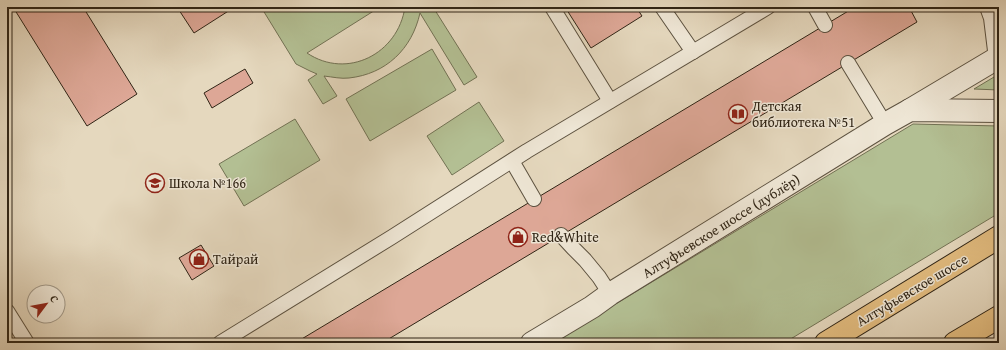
<svg xmlns="http://www.w3.org/2000/svg" width="1006" height="350" viewBox="0 0 1006 350" font-family="'Gentium Book Plus',serif">
<style>
.green{fill:#b3bf93;stroke:#727254}
.building{fill:#dda796;stroke:#302516}
.lines{fill:none;stroke-linecap:round;stroke-linejoin:round}
.service-casing{stroke:#5d5240;stroke-width:16}
.tertiary-casing{stroke:#5d5240;stroke-width:24}
.primary-casing{stroke:#302516;stroke-width:24}
.service{stroke:#eee6d5;stroke-width:14}
.tertiary{stroke:#eee6d5;stroke-width:22}
.primary{stroke:#e2bc7f;stroke-width:22}
.labels{text-anchor:middle;stroke-width:3;stroke-linejoin:round;paint-order:stroke}
.poi-label{font-size:14px;fill:#302516;stroke:#eee6d5;text-anchor:start}
.street-label{font-size:14px;fill:#302516;stroke:#eee6d5}
</style>
<rect width="100%" height="100%" fill="#e5d8be"/>
<filter id="stains"><feTurbulence type="fractalNoise" baseFrequency=".005" numOctaves="4"/><feColorMatrix values="0 0 0 0 .2 0 0 0 0 .09 0 0 0 0 .02 0 0 0 .5 -.17"/></filter>
<radialGradient id="worn" r=".72"><stop offset=".6" stop-color="#630" stop-opacity="0"/><stop offset="1" stop-color="#630" stop-opacity=".3"/></radialGradient>
<g class="green">
<path d="M 261,7 L 380,7 L 307,53 C 347,80 398,54 405,7 L 433,7 L 477,77 L 464,85 L 420,13 C 412,49 386,74 349,78 C 341,79 333,77 324,76 L 337,96 L 323,104 L 308,80 L 317,74 L 310,71 L 296,64 Z"/>
<path d="M 432,49 L 456,90 L 370,141 L 346,99 Z"/>
<path d="M 999,74 L 999,90 L 974,89 Z"/>
<path d="M 479,102 L 504,141 L 452,175 L 427,136 Z"/>
<path d="M 295,119 L 320,160 L 244,206 L 219,164 Z"/>
<path d="M 913,124 L 999,126 L 999,213 L 784,343 L 551,343 Z"/>
</g>
<g class="building">
<path d="M 13,7 L 83,7 L 137,94 L 87,126 Z"/>
<path d="M 177,7 L 228,7 L 230,10 L 194,33 Z"/>
<path d="M 565,7 L 636,7 L 642,16 L 591,48 Z"/>
<path d="M 855,7 L 909,7 L 917,22 L 382,343 L 295,343 Z"/>
<path d="M 245,69 L 253,83 L 212,108 L 204,93 Z"/>
<path d="M 201,245 L 214,266 L 192,280 L 179,258 Z"/>
</g>
<g class="lines">
<defs>
<g id="service">
<path d="M 552,7 L 610,101"/>
<path d="M 662,7 L 693,52"/>
<path d="M 815,7 L 825,25"/>
<path d="M 987,7 L 991,18 L 996,59"/>
<path d="M 848,63 L 885,124"/>
<path d="M 512,161 L 534,199"/>
<path d="M 561,235 L 573,248 L 585,260 L 599,277 L 610,294"/>
<path d="M 7,311 L 27,343"/>
<path d="M 220,343 L 392,237 L 527,151 L 768,7"/>
</g>
<g id="tertiary">
<path d="M 910,110 L 999,57"/>
<path d="M 532,343 L 592,307 L 610,294 L 885,124 L 910,110 L 999,111"/>
</g>
<g id="primary">
<path d="M 826,343 L 999,237"/>
<path d="M 955,343 L 999,317"/>
</g>
</defs>
<use href="#service" class="service-casing"/>
<use href="#tertiary" class="tertiary-casing"/>
<use href="#primary" class="primary-casing"/>
<use href="#service" class="service"/>
<use href="#tertiary" class="tertiary"/>
<use href="#primary" class="primary"/>
</g>
<defs>
<symbol id="library-ring" viewBox="-11 -11 22 22"><circle r="9.5" fill="#eee6d5" stroke="#8f2418" stroke-width="1.5"/><path d="M-6-4Q-3-5.5-.7-3.5V5Q-3 3-6 4ZM6-4Q3-5.5 .7-3.5V5Q3 3 6 4Z" fill="#8f2418"/></symbol>
<symbol id="school-ring" viewBox="-11 -11 22 22"><circle r="9.5" fill="#eee6d5" stroke="#8f2418" stroke-width="1.5"/><path d="M0-5L7-2L0 1L-7-2ZM-4 1L0 2.5L4 1V4Q0 6-4 4Z" fill="#8f2418"/></symbol>
<symbol id="shop-ring" viewBox="-11 -11 22 22"><circle r="9.5" fill="#eee6d5" stroke="#8f2418" stroke-width="1.5"/><path d="M-5-2.5h2.3a2.7 3.5 0 0 1 5.4 0H5L5.5 6h-11ZM-1.5-2.5h3a1.5 2.3 0 0 0-3 0Z" fill="#8f2418"/></symbol>
</defs>
<g fill-rule="evenodd">
<use href="#library-ring" x="727" y="103" width="22" height="22"/>
<use href="#school-ring" x="144" y="172" width="22" height="22"/>
<use href="#shop-ring" x="507" y="226" width="22" height="22"/>
<use href="#shop-ring" x="188" y="248" width="22" height="22"/>
</g>
<g class="labels">
<g class="poi-label">
<text x="752" y="111">Детская<tspan x="752" dy="16">библиотека №51</tspan></text>
<text x="169" y="188">Школа №166</text>
<text x="532" y="242">Red&amp;White</text>
<text x="213" y="264">Тайрай</text>
</g>
<g class="street-label">
<text transform="translate(721 226) rotate(-32)" y="5">Алтуфьевское шоссе (дублёр)</text>
<text transform="translate(912 290) rotate(-31)" y="5">Алтуфьевское шоссе</text>
</g>
</g>
<rect width="1006" height="350" fill="none" stroke="#e5d8be" stroke-width="24"/>
<rect x="8" y="8" width="990" height="334" fill="none" stroke="#302516" stroke-width="2"/>
<rect x="12" y="12" width="982" height="326" fill="none" stroke="#302516"/>
<g transform="translate(46 304) rotate(58)"><circle r="19" fill="#eee6d5" stroke="#a29989"/>
<path d="M0-3L7 15L0 10L-7 15Z" fill="#8f2418"/>
<text y="-6" font-size="11" font-weight="bold" text-anchor="middle" fill="#302516">С</text>
</g>
<rect width="100%" height="100%" filter="url(#stains)"/>
<rect width="100%" height="100%" fill="url(#worn)"/>
</svg>
